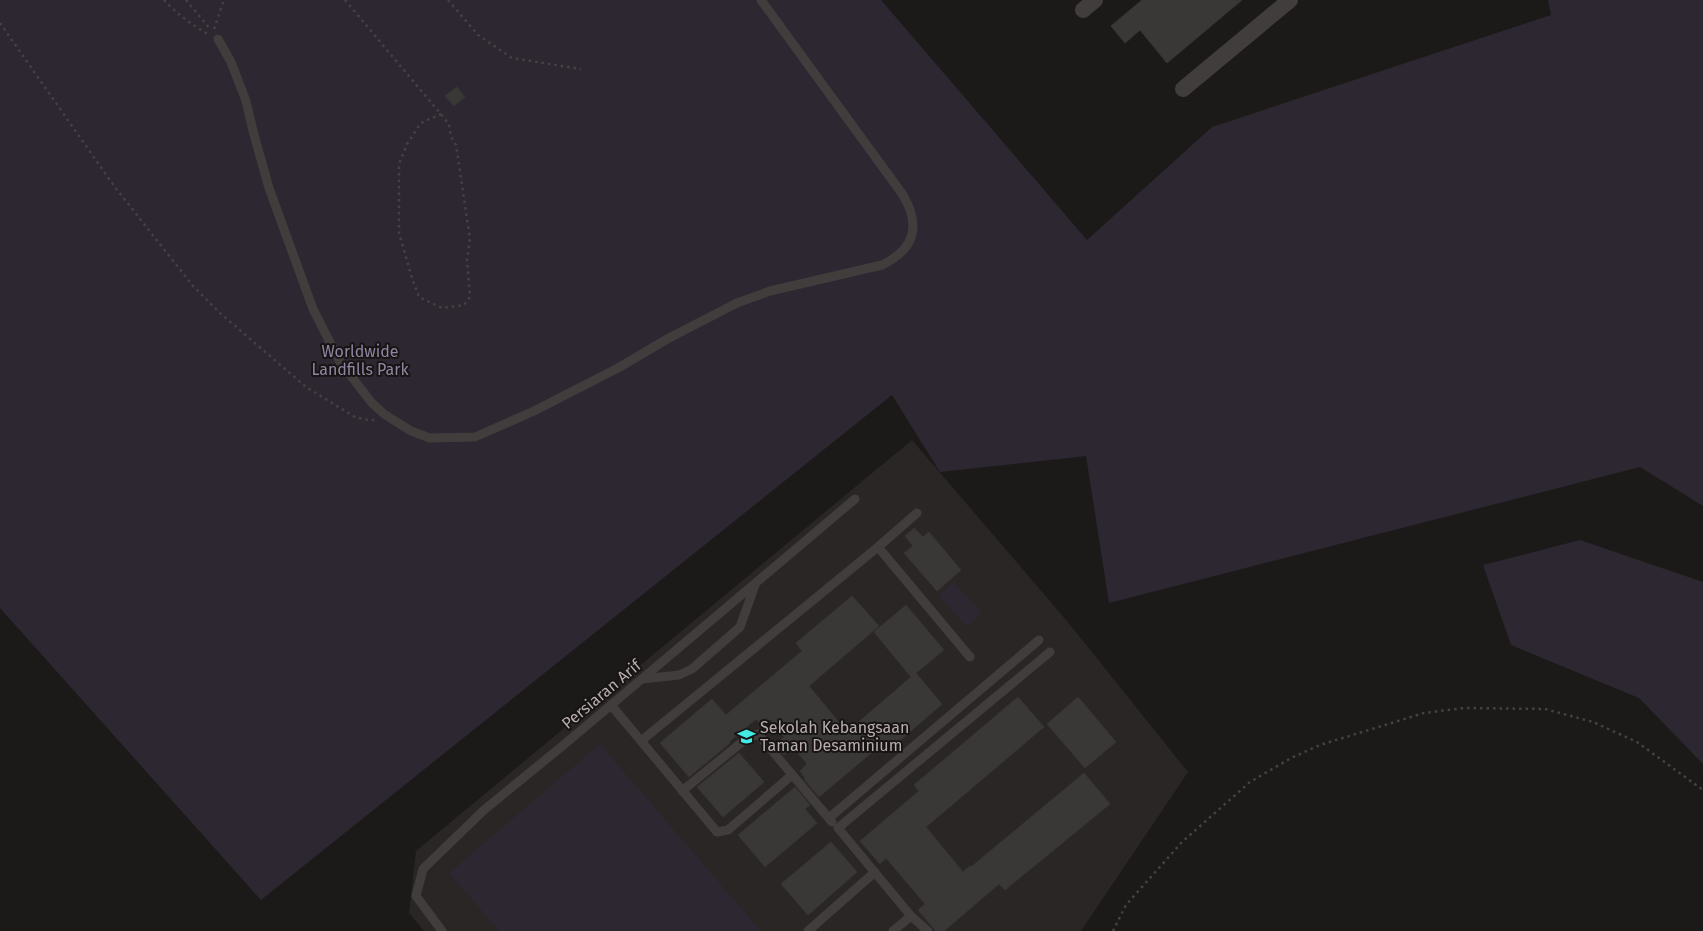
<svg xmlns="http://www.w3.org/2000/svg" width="1703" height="931" viewBox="0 0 1703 931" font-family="'Fira Sans',sans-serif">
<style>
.built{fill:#292625}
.green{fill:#2c2731}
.building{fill:#3a3737;stroke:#373534}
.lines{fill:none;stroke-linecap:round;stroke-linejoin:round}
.path{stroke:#474141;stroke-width:2.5;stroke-dasharray:2.5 4;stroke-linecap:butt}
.service{stroke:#423d3d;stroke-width:9}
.minor{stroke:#423d3d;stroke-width:16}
.labels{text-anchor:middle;stroke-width:4;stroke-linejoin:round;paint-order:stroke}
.park-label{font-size:16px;fill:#9085a4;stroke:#171514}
.street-label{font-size:16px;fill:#baadad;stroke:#171514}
.poi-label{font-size:16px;fill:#baadad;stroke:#171514;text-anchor:start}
</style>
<rect width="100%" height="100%" fill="#1c1a19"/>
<path class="built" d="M 912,440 L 1067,621 L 1188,772 L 1081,931 L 424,931 L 409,913 L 416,851 Z"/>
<g class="green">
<path d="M 0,0 L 881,0 L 1087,240 L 1212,127 L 1551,15 L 1548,0 L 1703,0 L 1703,506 L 1640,467 L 1109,603 L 1086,456 L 940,472 L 892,395 L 261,900 L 0,608 Z"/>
<path d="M 1580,540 L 1703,582 L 1703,764 L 1639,698 L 1511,645 L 1483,565 Z"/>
<path d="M 954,582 L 982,613 L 966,627 L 939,595 Z"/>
<path d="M 600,744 L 761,931 L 499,931 L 449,873 Z"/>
</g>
<g class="building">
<path d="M 1142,0 L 1242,0 L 1167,63 L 1140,30 L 1125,43 L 1111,26 Z"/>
<path d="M 457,87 L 465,97 L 454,106 L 445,96 Z"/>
<path d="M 914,528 L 923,537 L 929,532 L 961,570 L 937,591 L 904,553 L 913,546 L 905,536 Z"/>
<path d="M 852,596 L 879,626 L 809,686 L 847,732 L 911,677 L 874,632 L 906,605 L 944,650 L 916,673 L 942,704 L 888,751 L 882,744 L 819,797 L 804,779 L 805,778 L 800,771 L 807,764 L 793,747 L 784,755 L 775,745 L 784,737 L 770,719 L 762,726 L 756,719 L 729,742 L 730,743 L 689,777 L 660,743 L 712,699 L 726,715 L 802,651 L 796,643 Z"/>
<path d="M 1018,697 L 1044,727 L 926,827 L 963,872 L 970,866 L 971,867 L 1084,773 L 1110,804 L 1005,890 L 999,884 L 944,931 L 936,931 L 918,910 L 925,904 L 886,858 L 880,864 L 860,841 L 919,791 L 914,785 Z"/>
<path d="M 1078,697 L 1116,742 L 1085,768 L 1047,724 Z"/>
<path d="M 739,753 L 764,782 L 723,817 L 697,787 Z"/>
<path d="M 795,787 L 810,805 L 805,809 L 817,823 L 765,867 L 738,835 Z"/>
<path d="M 831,842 L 857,872 L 808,915 L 781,884 Z"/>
</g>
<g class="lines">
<g class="path">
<path d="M 164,0 C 177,14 192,25 208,34"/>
<path d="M 186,0 L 211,30"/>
<path d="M 345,0 L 445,119 L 449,125 L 451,137 L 456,145 L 470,239 L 467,260 L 470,297 L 464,305 L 442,308 L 419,297 L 412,278 L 399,233 L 399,164 L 407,144 L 421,123 L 441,114"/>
<path d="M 448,0 L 478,35 L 512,58 L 581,69"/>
<path d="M 0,23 L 114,186 L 193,286 L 220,313 L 306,387 L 355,417 L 368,420 L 374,420"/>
<path d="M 214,29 L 224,0"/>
<path d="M 1113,931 L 1126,905 L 1182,842 L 1250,782 L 1291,758 L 1320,745 L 1424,713 L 1464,708 L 1545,709 L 1593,722 L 1637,742 L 1703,790"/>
</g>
<g class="service">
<path d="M 218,39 L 231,62 L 246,101 L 253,131 L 269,188 L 313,309 L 340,362 L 372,403 L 384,414 L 411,431 L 430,438 L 475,437 L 534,411 L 618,368 L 669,338 L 737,303 L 770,291 L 882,265 C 915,249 921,226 903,195 L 761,0"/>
<path d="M 878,547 L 970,657"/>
<path d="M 642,679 L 679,675 L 692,669 L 740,627 L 755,585"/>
<path d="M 611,705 L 717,832 L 728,830 L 792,775"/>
<path d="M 641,741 L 878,547 L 917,513"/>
<path d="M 682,791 L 747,738 L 758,734 L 832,822"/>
<path d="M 829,818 L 1039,640"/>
<path d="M 442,931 L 416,896 L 423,869 L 484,810 L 566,743 L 855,499"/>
<path d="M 808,931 L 875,872"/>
<path d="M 893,931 L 911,916"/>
<path d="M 928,931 L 911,916 L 838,828 L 1050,652"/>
</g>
<g class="minor">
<path d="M 1083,10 L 1095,0"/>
<path d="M 1183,89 L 1290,0"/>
</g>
</g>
<defs>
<symbol id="school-bare" viewBox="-9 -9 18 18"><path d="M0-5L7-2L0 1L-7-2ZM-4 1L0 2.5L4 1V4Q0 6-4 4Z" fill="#43eae4" stroke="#171514" stroke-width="2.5" paint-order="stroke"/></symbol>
</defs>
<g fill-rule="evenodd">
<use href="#school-bare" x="734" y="724" width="25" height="25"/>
</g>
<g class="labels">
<g class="park-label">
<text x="360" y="357">Worldwide<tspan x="360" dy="18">Landfills Park</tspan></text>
</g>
<g class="street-label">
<text transform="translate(601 694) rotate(-40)" y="6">Persiaran Arif</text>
</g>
<g class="poi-label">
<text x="760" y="733">Sekolah Kebangsaan<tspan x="760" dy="18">Taman Desaminium</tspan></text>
</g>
</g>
</svg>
